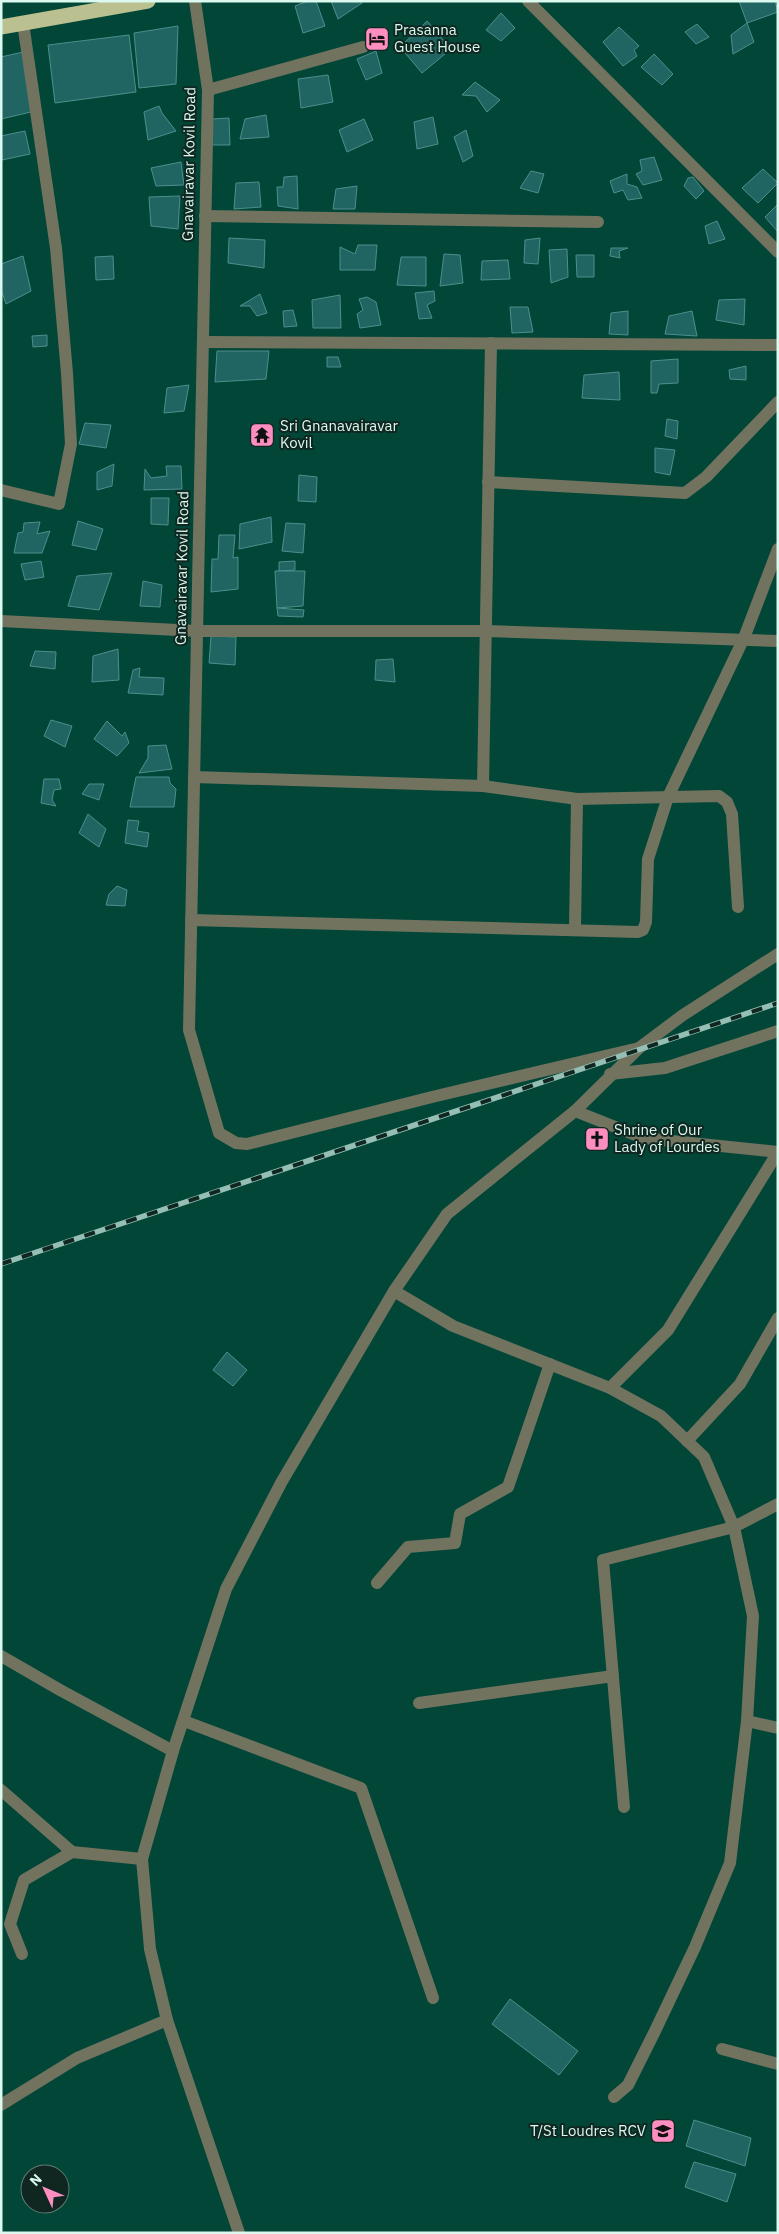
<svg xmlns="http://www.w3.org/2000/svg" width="779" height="2234" viewBox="0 0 779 2234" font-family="'IBM Plex Sans',sans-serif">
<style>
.building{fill:#216563;stroke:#4e8e8d}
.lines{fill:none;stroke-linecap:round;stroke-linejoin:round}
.minor{stroke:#71735f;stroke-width:12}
.highway{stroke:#bac08f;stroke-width:15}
.rail-casing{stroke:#95bfb4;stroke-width:5.5}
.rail{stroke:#0f2720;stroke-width:4;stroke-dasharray:11;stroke-linecap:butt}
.labels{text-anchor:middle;stroke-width:4;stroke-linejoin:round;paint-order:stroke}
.poi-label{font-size:15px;fill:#dbf9ef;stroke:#0f2720;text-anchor:start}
.street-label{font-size:15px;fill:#dbf9ef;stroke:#0f2720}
</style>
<rect width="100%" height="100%" fill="#024638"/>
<g class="building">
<path d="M 308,1 L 316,1 L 325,26 L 303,33 L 295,6 Z"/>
<path d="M 331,1 L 361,1 L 362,3 L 338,19 Z"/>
<path d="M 739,1 L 775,1 L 778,12 L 747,23 Z"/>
<path d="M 501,13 L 515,28 L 501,41 L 486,30 Z"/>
<path d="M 427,21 L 451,49 L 422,73 L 400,47 Z"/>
<path d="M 747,23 L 754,42 L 733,54 L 731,35 Z"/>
<path d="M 697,24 L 709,37 L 696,44 L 685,32 Z"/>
<path d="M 178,26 L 176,84 L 139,88 L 134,33 Z"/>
<path d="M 619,27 L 639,46 L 634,50 L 637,56 L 623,66 L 603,42 Z"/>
<path d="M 129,35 L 136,92 L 55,103 L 48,45 Z"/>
<path d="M 376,51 L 382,73 L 366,80 L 357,59 Z"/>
<path d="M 23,52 L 31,112 L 1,119 L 1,57 Z"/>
<path d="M 654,54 L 673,74 L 662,85 L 641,67 Z"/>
<path d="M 328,75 L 333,102 L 301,108 L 298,79 Z"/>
<path d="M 475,82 L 500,100 L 487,112 L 476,96 L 462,95 Z"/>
<path d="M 159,106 L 162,113 L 176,131 L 148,140 L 144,112 Z"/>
<path d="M 266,115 L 269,137 L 240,139 L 245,119 Z"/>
<path d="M 433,117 L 438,144 L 417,149 L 414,122 Z"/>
<path d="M 229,118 L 230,145 L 212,145 L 212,119 Z"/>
<path d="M 364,119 L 373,140 L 347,152 L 339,130 Z"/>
<path d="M 466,130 L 473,156 L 463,162 L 454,137 Z"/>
<path d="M 25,131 L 30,154 L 2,160 L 1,136 Z"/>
<path d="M 654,157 L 662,180 L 643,185 L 636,174 L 642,171 L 640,160 Z"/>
<path d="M 181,162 L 184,185 L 156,186 L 151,168 Z"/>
<path d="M 763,169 L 778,183 L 758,203 L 742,188 Z"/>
<path d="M 531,171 L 544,174 L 538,193 L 520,188 Z"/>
<path d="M 627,174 L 627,184 L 637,187 L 642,198 L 628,200 L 623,190 L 614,193 L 610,181 Z"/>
<path d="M 297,176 L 298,209 L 278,206 L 277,187 L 283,187 L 284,177 Z"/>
<path d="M 693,177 L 704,191 L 696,199 L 684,186 L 688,178 Z"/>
<path d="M 259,182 L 261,207 L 234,209 L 236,183 Z"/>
<path d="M 357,186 L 355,209 L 333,209 L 336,189 Z"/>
<path d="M 180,196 L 178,229 L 151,226 L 149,197 Z"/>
<path d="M 778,204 L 778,232 L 765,217 Z"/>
<path d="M 717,221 L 725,239 L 709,244 L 705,226 Z"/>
<path d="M 229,238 L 265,240 L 264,268 L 228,263 Z"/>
<path d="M 540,238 L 538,264 L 524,263 L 525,240 Z"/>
<path d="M 358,245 L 377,245 L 375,270 L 340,270 L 340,247 L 355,254 Z"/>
<path d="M 611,248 L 628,248 L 619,251 L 620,258 L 610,256 Z"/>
<path d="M 567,249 L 568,277 L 551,283 L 549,250 Z"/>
<path d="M 444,254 L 460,255 L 463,283 L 440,286 Z"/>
<path d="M 576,255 L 594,255 L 594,277 L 577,277 Z"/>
<path d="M 23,256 L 31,291 L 6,304 L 1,289 L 1,264 Z"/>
<path d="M 113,256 L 114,279 L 96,280 L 95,257 Z"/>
<path d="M 401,257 L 426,257 L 426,286 L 397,285 Z"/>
<path d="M 508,260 L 510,279 L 481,280 L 482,261 Z"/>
<path d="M 434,291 L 435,301 L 427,305 L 432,318 L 419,319 L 415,293 Z"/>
<path d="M 260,294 L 267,313 L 257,316 L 250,306 L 240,306 Z"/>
<path d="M 340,295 L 341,328 L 313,328 L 312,300 Z"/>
<path d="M 367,297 L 376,302 L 381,325 L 360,328 L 357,314 L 363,310 L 359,299 Z"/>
<path d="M 745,299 L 744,325 L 716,320 L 719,300 Z"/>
<path d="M 510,307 L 528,307 L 533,332 L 512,333 Z"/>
<path d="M 293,310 L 297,326 L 284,327 L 283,311 Z"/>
<path d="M 628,311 L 628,335 L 609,334 L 611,313 Z"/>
<path d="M 692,311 L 697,336 L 665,334 L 669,316 Z"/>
<path d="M 47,335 L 47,346 L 33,347 L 32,336 Z"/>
<path d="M 217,351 L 269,351 L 266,379 L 215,382 Z"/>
<path d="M 327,357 L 338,357 L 341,367 L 327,367 Z"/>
<path d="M 678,359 L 678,383 L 659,384 L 657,393 L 651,393 L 651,361 Z"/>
<path d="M 746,366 L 746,380 L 730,379 L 729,370 Z"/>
<path d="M 619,372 L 620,400 L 582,398 L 584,375 Z"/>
<path d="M 189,385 L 184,411 L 164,413 L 167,388 Z"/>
<path d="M 667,419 L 678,421 L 677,439 L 665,436 Z"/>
<path d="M 85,423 L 111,425 L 106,448 L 79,444 Z"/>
<path d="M 655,448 L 675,450 L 670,475 L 655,472 Z"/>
<path d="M 114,464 L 112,486 L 97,490 L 97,472 Z"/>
<path d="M 166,466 L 181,466 L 182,489 L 144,490 L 145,469 L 151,478 L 167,476 Z"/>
<path d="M 299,475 L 317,477 L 316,502 L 298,501 Z"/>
<path d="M 151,498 L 169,498 L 168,525 L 151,524 Z"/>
<path d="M 271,517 L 272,542 L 239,549 L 240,524 Z"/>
<path d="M 78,521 L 103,529 L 96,550 L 72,545 Z"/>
<path d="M 40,522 L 37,534 L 50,531 L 42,553 L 14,553 L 18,533 L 23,532 L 24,523 Z"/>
<path d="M 286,523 L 305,524 L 303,553 L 282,551 Z"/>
<path d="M 219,535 L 235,535 L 233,558 L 238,557 L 238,589 L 211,592 L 212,559 L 218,559 Z"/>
<path d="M 41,561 L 44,577 L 25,580 L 21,564 Z"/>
<path d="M 295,561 L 295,570 L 279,571 L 279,562 Z"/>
<path d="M 275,571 L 305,571 L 303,606 L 277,608 Z"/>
<path d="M 112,573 L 99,610 L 68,606 L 77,576 Z"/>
<path d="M 143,581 L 162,585 L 160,607 L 140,606 Z"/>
<path d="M 277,608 L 304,610 L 303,617 L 278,616 Z"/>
<path d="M 211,636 L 236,637 L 235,665 L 209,663 Z"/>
<path d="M 118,649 L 119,680 L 92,682 L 93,656 Z"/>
<path d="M 35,651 L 56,652 L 55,669 L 30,666 Z"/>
<path d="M 393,659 L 395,682 L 375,680 L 376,660 Z"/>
<path d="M 140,668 L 139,677 L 164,678 L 163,695 L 128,693 L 133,670 Z"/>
<path d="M 51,720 L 72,726 L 65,747 L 44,736 Z"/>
<path d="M 107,721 L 122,736 L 125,732 L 129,743 L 117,756 L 94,739 Z"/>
<path d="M 166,745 L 172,769 L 139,773 L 148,758 L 148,746 Z"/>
<path d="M 136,777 L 169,777 L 170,783 L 176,789 L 174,807 L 130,807 Z"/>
<path d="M 44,779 L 59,779 L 61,789 L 54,790 L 52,800 L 56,806 L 41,803 Z"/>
<path d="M 89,784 L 104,784 L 99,800 L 82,794 Z"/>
<path d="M 88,814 L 106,829 L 99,847 L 79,833 Z"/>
<path d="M 128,820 L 139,821 L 137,831 L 149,833 L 147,847 L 125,843 Z"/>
<path d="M 117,886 L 127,890 L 125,906 L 106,905 L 109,894 Z"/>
<path d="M 227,1352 L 247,1370 L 233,1386 L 213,1370 Z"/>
<path d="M 510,1999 L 578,2051 L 559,2075 L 492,2024 Z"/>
<path d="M 694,2120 L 751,2138 L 745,2166 L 686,2146 Z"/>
<path d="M 694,2162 L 736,2174 L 727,2202 L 685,2187 Z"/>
</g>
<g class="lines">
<g class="minor">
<path d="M 195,1 L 208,90 L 189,1030 L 219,1133 L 236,1143 L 247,1144 L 432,1097 L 639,1048"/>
<path d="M 528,1 L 778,252"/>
<path d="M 208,90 L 363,47"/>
<path d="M 205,216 L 598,222"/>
<path d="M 203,342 L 778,345"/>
<path d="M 488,482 L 685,493 L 706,477 L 778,402"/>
<path d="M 1,490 L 59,504 L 71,444 L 67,373 L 56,248 L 23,23"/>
<path d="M 1,621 L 197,631 L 486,631 L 778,641"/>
<path d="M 194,777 L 483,786 L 577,799 L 719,796 L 727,802 L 732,814 L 738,907"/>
<path d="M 483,786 L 491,343"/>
<path d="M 191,920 L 638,932 L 643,930 L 646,922 L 648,859 L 668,797 L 744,638 L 778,549"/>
<path d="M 575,929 L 577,799"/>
<path d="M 610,1074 L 665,1068 L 778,1031"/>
<path d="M 575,1111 L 643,1138 L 778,1152"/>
<path d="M 610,1388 L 668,1330 L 778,1152"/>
<path d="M 687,1441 L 740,1384 L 778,1318"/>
<path d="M 377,1583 L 408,1547 L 455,1543 L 460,1514 L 508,1487 L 550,1364"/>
<path d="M 1,1656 L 60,1690 L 173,1751"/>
<path d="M 419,1703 L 613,1676"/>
<path d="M 184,1721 L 361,1788 L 433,1998"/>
<path d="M 747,1721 L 778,1728"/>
<path d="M 1,1790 L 72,1852"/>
<path d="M 624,1807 L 603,1560 L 734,1527 L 778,1504"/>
<path d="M 22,1954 L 10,1924 L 24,1880 L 72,1852 L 142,1859"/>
<path d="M 722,2049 L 778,2064"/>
<path d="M 614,2097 L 628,2085 L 655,2031 L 695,1947 L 730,1863 L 747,1721 L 753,1616 L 734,1527 L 704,1457 L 661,1416 L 610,1388 L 453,1326 L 394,1291 L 447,1214 L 575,1111 L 639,1048 L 683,1015 L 778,954"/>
<path d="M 1,2105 L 77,2058 L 167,2020"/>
<path d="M 239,2233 L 167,2020 L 150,1949 L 142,1859 L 173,1751 L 226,1589 L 281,1483 L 394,1291"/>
</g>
<path class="highway" d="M 1,27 L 148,1"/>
<defs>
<path id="rail" d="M 1,1264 L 778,1003"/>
</defs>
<use href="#rail" class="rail-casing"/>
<use href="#rail" class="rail"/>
</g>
<defs>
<symbol id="hotel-square" viewBox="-11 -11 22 22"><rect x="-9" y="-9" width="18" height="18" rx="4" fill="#fd8ebf" stroke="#0f2720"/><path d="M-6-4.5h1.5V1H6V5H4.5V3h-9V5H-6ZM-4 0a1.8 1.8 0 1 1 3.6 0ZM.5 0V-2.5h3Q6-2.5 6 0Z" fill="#111"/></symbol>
<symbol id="temple-square" viewBox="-11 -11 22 22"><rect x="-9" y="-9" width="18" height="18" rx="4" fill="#fd8ebf" stroke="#0f2720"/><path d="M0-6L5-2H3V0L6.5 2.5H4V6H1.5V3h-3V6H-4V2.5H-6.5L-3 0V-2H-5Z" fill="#111"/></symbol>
<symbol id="church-square" viewBox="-11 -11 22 22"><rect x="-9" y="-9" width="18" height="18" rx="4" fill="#fd8ebf" stroke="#0f2720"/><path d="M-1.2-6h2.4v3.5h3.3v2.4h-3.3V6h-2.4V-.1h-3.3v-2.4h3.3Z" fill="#111"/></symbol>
<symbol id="school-square" viewBox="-11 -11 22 22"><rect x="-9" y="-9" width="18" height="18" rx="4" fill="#fd8ebf" stroke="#0f2720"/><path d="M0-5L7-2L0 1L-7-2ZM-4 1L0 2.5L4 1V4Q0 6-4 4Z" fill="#111"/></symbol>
</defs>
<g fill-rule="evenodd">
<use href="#hotel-square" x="363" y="25" width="28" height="28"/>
<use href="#temple-square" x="248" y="421" width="28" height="28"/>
<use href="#church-square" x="583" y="1125" width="28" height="28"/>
<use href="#school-square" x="649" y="2117" width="28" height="28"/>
</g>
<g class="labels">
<g class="poi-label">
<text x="394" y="35">Prasanna<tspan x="394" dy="17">Guest House</tspan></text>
<text x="280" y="431">Sri Gnanavairavar<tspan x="280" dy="17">Kovil</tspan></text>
<text x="614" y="1135">Shrine of Our<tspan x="614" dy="17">Lady of Lourdes</tspan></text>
<text x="646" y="2136" text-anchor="end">T/St Loudres RCV</text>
</g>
<g class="street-label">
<text transform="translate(189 164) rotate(-89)" y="5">Gnavairavar Kovil Road</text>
<text transform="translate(182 568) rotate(-89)" y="5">Gnavairavar Kovil Road</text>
</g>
</g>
<rect width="779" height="2234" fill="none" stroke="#dbf9ef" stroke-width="5"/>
<g transform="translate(45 2189) rotate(314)"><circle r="24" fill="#0f2720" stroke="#617b73"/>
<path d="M0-4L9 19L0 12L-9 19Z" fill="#fd8ebf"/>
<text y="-8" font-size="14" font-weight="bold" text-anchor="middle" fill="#dbf9ef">N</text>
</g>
</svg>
